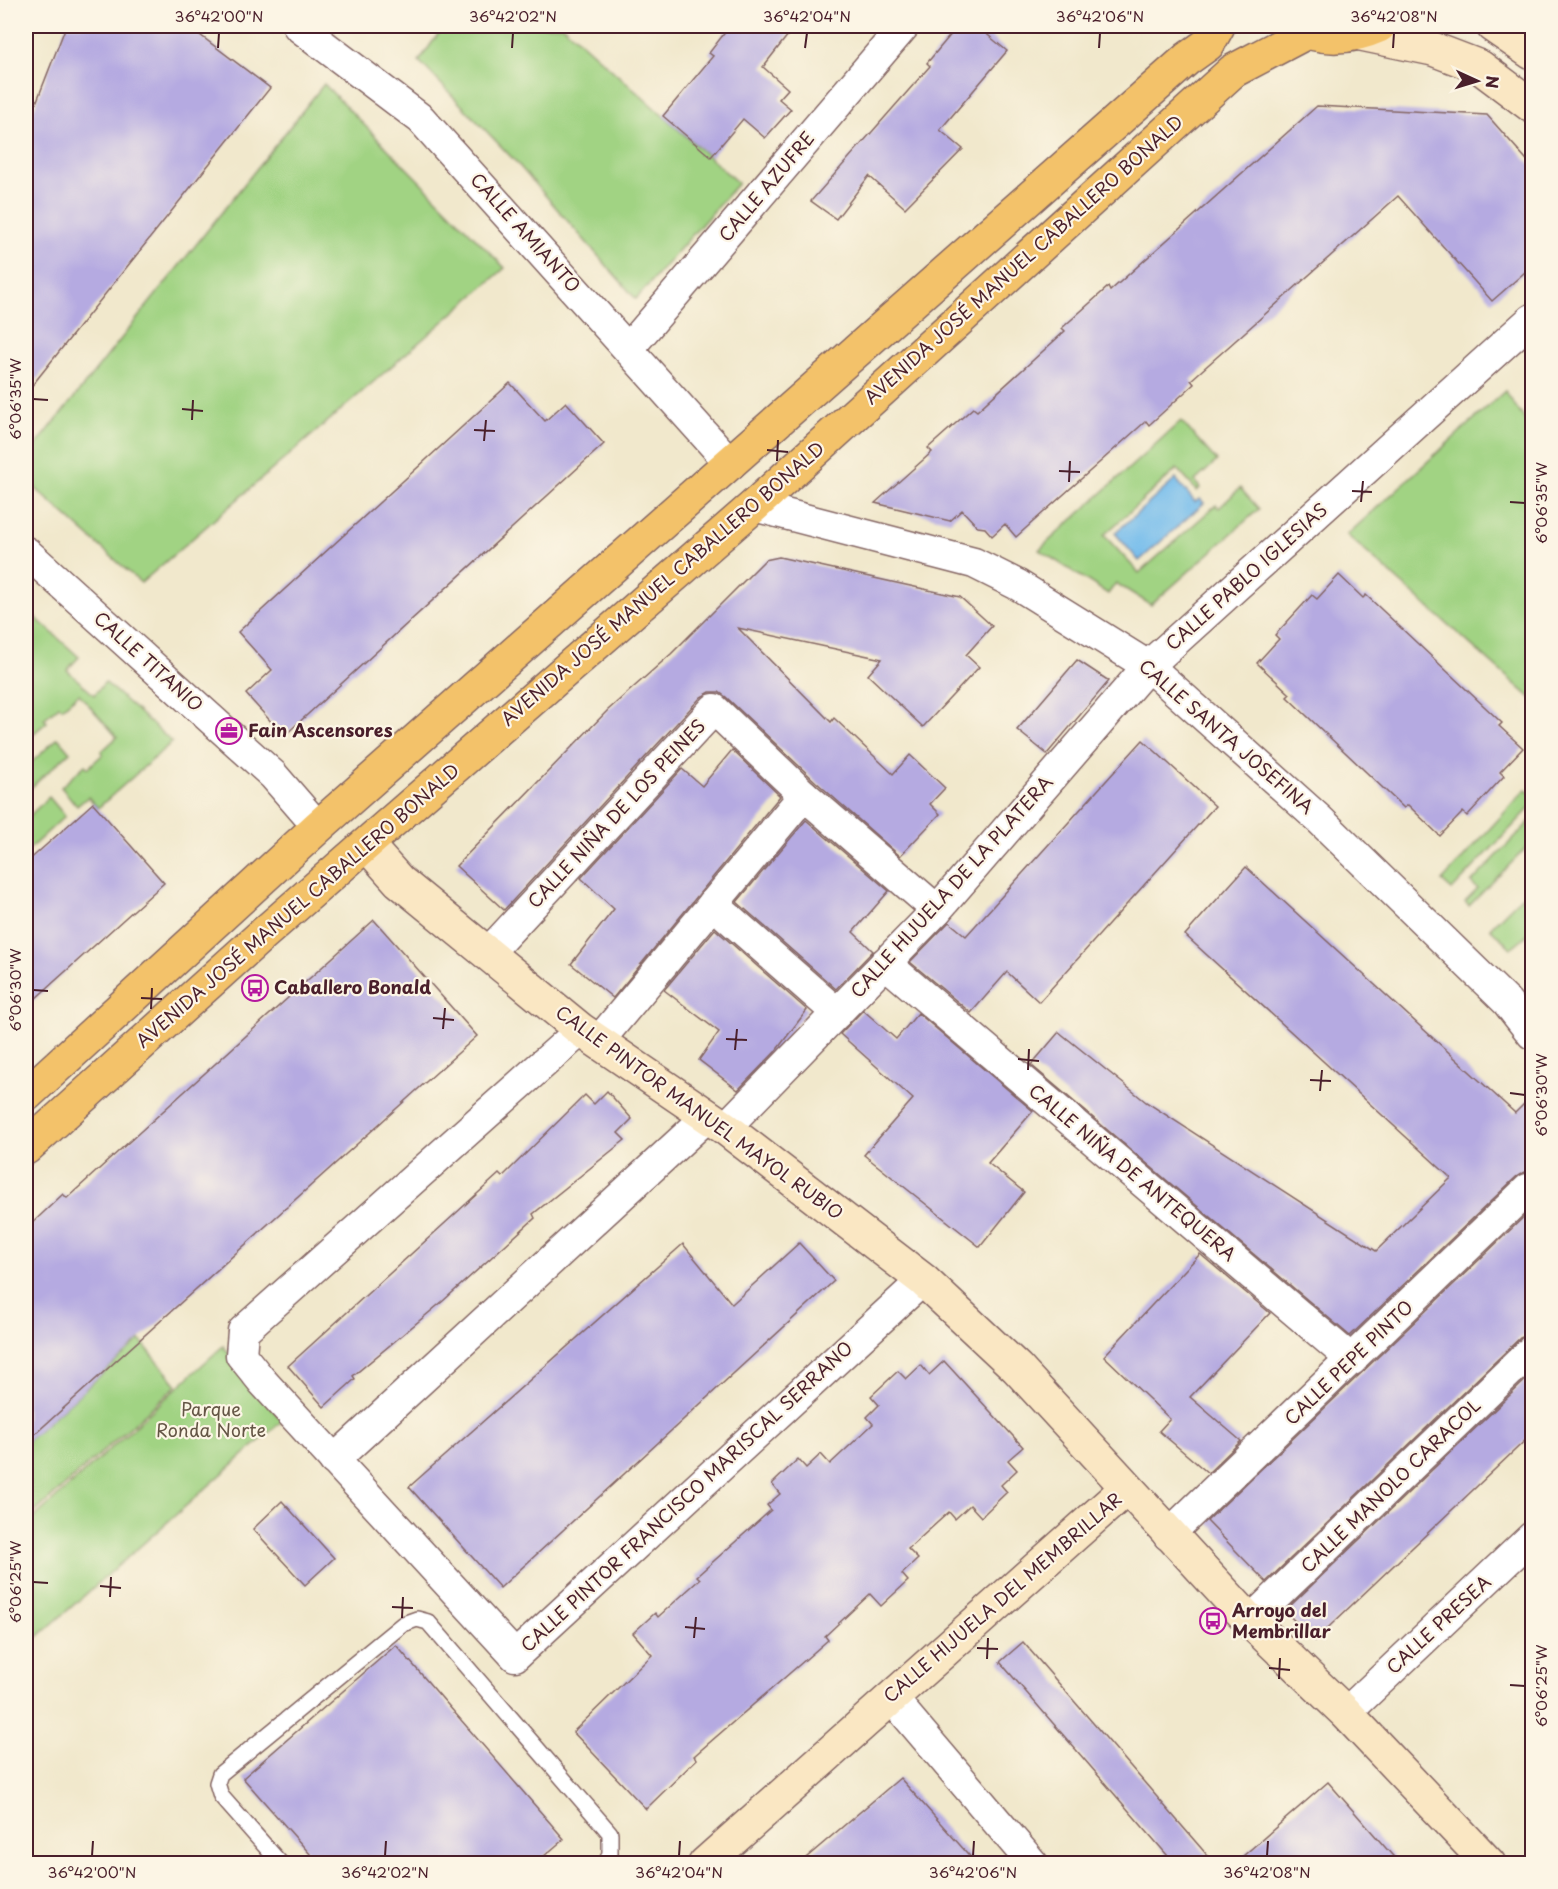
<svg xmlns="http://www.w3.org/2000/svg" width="1558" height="1889" viewBox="0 0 1558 1889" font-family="'Playpen Sans',sans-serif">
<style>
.green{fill:#a1d383;stroke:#767957;stroke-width:1.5}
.water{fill:#73bcec;stroke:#5e6e8c;stroke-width:1.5}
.building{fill:#b5aae1}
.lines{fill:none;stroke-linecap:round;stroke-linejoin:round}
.lane-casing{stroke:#846563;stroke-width:18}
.street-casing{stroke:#846563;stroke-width:33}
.secondary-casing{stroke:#846563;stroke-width:36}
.primary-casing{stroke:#846563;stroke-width:36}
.lane{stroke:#fff;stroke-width:15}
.street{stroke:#fff;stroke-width:30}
.secondary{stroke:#fae7c3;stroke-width:33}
.primary{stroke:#f3c26a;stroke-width:33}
.ticks{fill:none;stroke:#4a1f2b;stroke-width:2}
.labels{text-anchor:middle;stroke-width:4.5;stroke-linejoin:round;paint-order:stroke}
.street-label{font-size:18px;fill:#4a1f2b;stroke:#fcf5e5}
.poi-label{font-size:18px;font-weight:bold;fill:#4a1f2b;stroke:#fcf5e5;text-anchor:start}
.park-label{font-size:18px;fill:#645545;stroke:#fcf5e5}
.neatline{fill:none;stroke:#4a1f2b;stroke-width:2}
.ticks-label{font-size:15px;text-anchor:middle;fill:#4a1f2b}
</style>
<rect width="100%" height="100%" fill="#fcf5e5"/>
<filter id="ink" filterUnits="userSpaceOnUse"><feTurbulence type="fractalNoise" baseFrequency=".0167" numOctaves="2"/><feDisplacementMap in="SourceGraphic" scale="12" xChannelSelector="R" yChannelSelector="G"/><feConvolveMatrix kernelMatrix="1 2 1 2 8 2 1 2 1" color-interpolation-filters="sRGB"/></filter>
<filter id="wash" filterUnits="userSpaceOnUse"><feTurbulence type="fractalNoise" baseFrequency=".008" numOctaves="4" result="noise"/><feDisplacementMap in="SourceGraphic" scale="24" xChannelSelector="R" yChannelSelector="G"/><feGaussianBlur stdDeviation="1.35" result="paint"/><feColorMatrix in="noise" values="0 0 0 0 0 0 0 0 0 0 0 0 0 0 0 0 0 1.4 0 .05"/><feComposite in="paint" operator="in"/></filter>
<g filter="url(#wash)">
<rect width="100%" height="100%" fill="#f1e8cc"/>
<g class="green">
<path d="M 444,26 L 563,26 L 738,183 L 636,299 L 516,162 L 419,61 Z"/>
<path d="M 324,84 L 505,268 L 141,583 L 26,480 L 26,458 Z"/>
<path d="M 1505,391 L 1532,430 L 1532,626 L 1529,629 L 1532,634 L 1532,699 L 1347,535 Z"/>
<path d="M 1181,421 L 1217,461 L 1195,481 L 1200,488 L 1197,491 L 1177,469 L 1104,535 L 1139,573 L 1216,505 L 1219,508 L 1240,488 L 1259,509 L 1151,605 L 1116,583 L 1108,594 L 1039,550 Z"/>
<path d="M 26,609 L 79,657 L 67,670 L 94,695 L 105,682 L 172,742 L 98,808 L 88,797 L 77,806 L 61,787 L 85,765 L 88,768 L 103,754 L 101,752 L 117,737 L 79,694 L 62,708 L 59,706 L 44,719 L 47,722 L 26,740 Z"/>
<path d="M 58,738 L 70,752 L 26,792 L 26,767 Z"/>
<path d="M 1526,789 L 1532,794 L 1532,806 L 1452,890 L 1442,881 Z"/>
<path d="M 49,797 L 65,816 L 26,852 L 26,819 Z"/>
<path d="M 1532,819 L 1532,842 L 1469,906 L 1465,902 L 1478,889 L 1471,883 Z"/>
<path d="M 1532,886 L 1532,931 L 1511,948 L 1490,928 Z"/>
<path d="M 140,1340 L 177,1385 L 26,1520 L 26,1442 Z"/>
<path d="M 223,1346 L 282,1421 L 26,1647 L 26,1525 Z"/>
</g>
<path class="water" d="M 1176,479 L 1195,502 L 1200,499 L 1204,503 L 1139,561 L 1115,533 Z"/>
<g id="blocks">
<g class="building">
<path d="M 66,26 L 188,26 L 270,88 L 26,393 L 26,129 Z"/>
<path d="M 730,26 L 795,26 L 763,67 L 788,89 L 779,99 L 791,109 L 765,138 L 743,119 L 711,157 L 663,116 L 713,56 L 709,53 Z"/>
<path d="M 958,26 L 977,26 L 1007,51 L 940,130 L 963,149 L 905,208 L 869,176 L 836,219 L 811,201 L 930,66 L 927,63 Z"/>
<path d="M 1317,106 L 1487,115 L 1533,167 L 1533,265 L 1492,301 L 1398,196 L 1191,380 L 1194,384 L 1149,425 L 1146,421 L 1016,537 L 1005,524 L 992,536 L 985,528 L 978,527 L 962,510 L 950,521 L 875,503 L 932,452 L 928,448 L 973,408 L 977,411 L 1065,331 L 1062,328 L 1108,287 L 1110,291 Z"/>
<path d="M 510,383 L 545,421 L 566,402 L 604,444 L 284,736 L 246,694 L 272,670 L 238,632 Z"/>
<path d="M 779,557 L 960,597 L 992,626 L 966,655 L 979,667 L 923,727 L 868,675 L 882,659 L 738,628 L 831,722 L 834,718 L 893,774 L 910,755 L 945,788 L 930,804 L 940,814 L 900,856 L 816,782 L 726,697 L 719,692 L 710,692 L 701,697 L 504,910 L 456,866 L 608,710 L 671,654 L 765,560 Z"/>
<path d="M 1339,575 L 1363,598 L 1366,595 L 1502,723 L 1499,726 L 1523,748 L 1500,772 L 1504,776 L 1467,816 L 1463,812 L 1440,836 L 1408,805 L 1404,808 L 1287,697 L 1290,694 L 1257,663 L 1279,639 L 1275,635 L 1312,595 L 1317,599 Z"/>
<path d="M 1077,660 L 1109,681 L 1047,754 L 1017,730 Z"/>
<path d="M 1143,740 L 1215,806 L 1039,1002 L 1007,972 L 971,1013 L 910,962 L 949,922 L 966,936 Z"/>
<path d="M 732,750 L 780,796 L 613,998 L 571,964 L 614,909 L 581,878 L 682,769 L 702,786 Z"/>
<path d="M 93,803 L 164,883 L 26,1007 L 26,863 Z"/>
<path d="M 806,820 L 889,891 L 853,932 L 873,951 L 836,989 L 737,902 Z"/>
<path d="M 1246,867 L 1515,1113 L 1533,1095 L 1533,1173 L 1524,1172 L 1516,1177 L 1350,1336 L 1031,1065 L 1059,1032 L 1146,1102 L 1376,1251 L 1451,1178 L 1185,935 Z"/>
<path d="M 374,920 L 477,1036 L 26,1442 L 26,1229 L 63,1194 L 67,1198 Z"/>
<path d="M 715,929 L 807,1010 L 775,1052 L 738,1090 L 699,1060 L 719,1032 L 664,990 Z"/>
<path d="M 863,1010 L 896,1039 L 918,1013 L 1033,1111 L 988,1163 L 1024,1192 L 980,1247 L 864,1155 L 913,1099 L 840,1034 Z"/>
<path d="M 607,1091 L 632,1119 L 618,1133 L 625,1140 L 533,1214 L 535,1218 L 443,1301 L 353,1376 L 355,1379 L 324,1407 L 288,1366 L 499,1174 L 502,1177 L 585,1095 L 594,1104 Z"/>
<path d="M 1530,1211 L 1533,1211 L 1533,1333 L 1520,1338 L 1266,1582 L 1207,1521 Z"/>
<path d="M 799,1243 L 834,1281 L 500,1588 L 409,1487 L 683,1244 L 732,1304 Z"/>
<path d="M 1200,1254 L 1270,1313 L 1190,1397 L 1241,1441 L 1208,1473 L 1159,1431 L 1170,1419 L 1104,1356 Z"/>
<path d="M 944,1361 L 1023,1447 L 1008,1460 L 1017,1470 L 1001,1485 L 1007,1492 L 981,1517 L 970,1505 L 955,1519 L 949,1512 L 908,1549 L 918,1559 L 902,1574 L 908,1581 L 881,1606 L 870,1594 L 825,1636 L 828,1640 L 694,1756 L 697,1759 L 646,1809 L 573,1732 L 652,1655 L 633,1633 L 655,1613 L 658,1617 L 700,1579 L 697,1576 L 771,1510 L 767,1505 L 780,1494 L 772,1484 L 798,1459 L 806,1468 L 821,1454 L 830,1464 L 873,1424 L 867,1417 L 879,1405 L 871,1396 L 898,1371 L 906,1379 L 921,1365 L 929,1375 Z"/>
<path d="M 1533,1373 L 1533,1433 L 1314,1641 L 1285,1611 Z"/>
<path d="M 282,1501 L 334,1558 L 305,1585 L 253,1529 Z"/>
<path d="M 1023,1642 L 1214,1863 L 1174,1863 L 1000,1662 Z"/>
<path d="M 396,1645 L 564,1839 L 536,1863 L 318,1863 L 243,1778 Z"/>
<path d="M 900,1778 L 976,1863 L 800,1863 Z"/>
<path d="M 1328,1782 L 1399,1863 L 1235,1863 Z"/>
</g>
</g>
</g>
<g filter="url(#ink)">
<use href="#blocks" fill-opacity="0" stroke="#846563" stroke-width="1.5"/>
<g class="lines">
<defs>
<path id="lane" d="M 281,1864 L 221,1796 L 217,1783 L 220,1774 L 403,1624 L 417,1619 L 428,1622 L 610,1833 L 610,1855 L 605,1864"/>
<g id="street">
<path d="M 298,26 L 421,119 L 731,464"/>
<path d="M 629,348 L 904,26"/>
<path d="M 754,506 L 974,563 L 1018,585 L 1148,666 L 1320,820 L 1507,1002 L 1532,1034"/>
<path d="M 26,552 L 273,775 L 318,827"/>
<path d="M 713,904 L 837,1013"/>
<path d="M 488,953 L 714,709 L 804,795 L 937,910"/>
<path d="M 885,963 L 1352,1360"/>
<path d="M 581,1030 L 243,1331 L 241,1355 L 262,1381 L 515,1656 L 923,1280"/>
<path d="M 598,1042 L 804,795"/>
<path d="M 725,1128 L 937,910 L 1148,666 L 1532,319"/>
<path d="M 334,1460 L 708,1116"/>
<path d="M 1168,1535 L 1528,1189 L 1532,1194"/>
<path d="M 1250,1621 L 1532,1350"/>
<path d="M 891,1697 L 1033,1864"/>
<path d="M 1346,1713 L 1532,1537"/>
</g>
<g id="secondary">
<path d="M 1493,26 L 1532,53"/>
<path d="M 1361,34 L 1433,49 L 1480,67 L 1532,106"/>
<path d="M 367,845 L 399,881 L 581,1030 L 725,1128 L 923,1280 L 1017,1368 L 1250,1621 L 1346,1713 L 1489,1864"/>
<path d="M 705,1864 L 1127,1488"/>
</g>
<g id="primary">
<path d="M 1295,26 C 1322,41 1352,38 1379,26"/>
<path d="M 26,1095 L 318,827 L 1187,59 L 1208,44 L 1218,26"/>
<path d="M 26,1148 L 262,935 L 754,506 L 1233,71 L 1307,32"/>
</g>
</defs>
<use href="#lane" class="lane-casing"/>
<use href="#street" class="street-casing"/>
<use href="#secondary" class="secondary-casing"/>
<use href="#primary" class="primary-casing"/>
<use href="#lane" class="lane"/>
<use href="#street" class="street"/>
<use href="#secondary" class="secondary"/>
<use href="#primary" class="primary"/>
</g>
</g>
<path class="ticks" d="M 218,48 L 219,33M 512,48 L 513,33M 805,48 L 807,33M 1099,48 L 1100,33M 1393,48 L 1394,33M 33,399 L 48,400M 182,409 L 203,411M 192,420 L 193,400M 474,430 L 495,431M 484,441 L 486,420M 767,450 L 788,452M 777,461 L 778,440M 1059,471 L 1080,472M 1069,482 L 1070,461M 1352,491 L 1372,492M 1361,502 L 1363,481M 1510,502 L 1525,503M 33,990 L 48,991M 141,998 L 162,999M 151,1009 L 152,988M 433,1018 L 454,1020M 443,1029 L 445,1008M 726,1039 L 747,1040M 735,1050 L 737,1029M 1018,1059 L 1039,1061M 1028,1070 L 1029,1049M 1310,1080 L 1331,1081M 1320,1091 L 1322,1070M 1510,1093 L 1525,1095M 33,1582 L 48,1583M 100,1586 L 121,1588M 110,1597 L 111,1577M 392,1607 L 413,1608M 402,1618 L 403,1597M 685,1627 L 705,1629M 694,1638 L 696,1617M 977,1648 L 998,1649M 987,1659 L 988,1638M 1269,1668 L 1290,1670M 1279,1679 L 1280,1658M 1510,1685 L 1525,1686M 92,1856 L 93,1841M 385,1856 L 386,1841M 679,1856 L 680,1841M 973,1856 L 974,1841M 1267,1856 L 1268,1841"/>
<defs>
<symbol id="office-ring" viewBox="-11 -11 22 22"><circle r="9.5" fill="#fcf5e5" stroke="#b5179e" stroke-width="1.5"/><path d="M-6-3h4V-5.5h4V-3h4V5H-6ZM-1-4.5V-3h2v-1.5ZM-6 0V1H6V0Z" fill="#b5179e"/></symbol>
<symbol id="bus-ring" viewBox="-11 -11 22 22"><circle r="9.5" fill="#fcf5e5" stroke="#b5179e" stroke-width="1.5"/><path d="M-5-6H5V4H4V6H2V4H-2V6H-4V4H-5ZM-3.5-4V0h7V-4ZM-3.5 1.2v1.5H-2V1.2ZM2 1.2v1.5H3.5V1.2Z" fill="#b5179e"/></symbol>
</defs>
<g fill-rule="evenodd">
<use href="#office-ring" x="214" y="716" width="30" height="30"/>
<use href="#bus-ring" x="240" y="973" width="30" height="30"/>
<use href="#bus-ring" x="1198" y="1606" width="30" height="30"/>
</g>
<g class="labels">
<g class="street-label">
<text transform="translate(767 187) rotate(-50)" y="6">CALLE AZUFRE</text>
<text transform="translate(525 233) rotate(48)" y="6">CALLE AMIANTO</text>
<text transform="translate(1024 260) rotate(-42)" y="6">AVENIDA JOSÉ MANUEL CABALLERO BONALD</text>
<text transform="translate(1247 577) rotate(-42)" y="6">CALLE PABLO IGLESIAS</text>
<text transform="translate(663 584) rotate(-41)" y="6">AVENIDA JOSÉ MANUEL CABALLERO BONALD</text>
<text transform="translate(148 662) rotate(42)" y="6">CALLE TITANIO</text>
<text transform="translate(1226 737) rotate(41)" y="6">CALLE SANTA JOSEFINA</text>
<text transform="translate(617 814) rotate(-47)" y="6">CALLE NIÑA DE LOS PEINES</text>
<text transform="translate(952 887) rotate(-48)" y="6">CALLE HIJUELA DE LA PLATERA</text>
<text transform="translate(298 906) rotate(-41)" y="6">AVENIDA JOSÉ MANUEL CABALLERO BONALD</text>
<text transform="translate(699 1113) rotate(36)" y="6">CALLE PINTOR MANUEL MAYOL RUBIO</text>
<text transform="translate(1132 1173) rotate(40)" y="6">CALLE NIÑA DE ANTEQUERA</text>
<text transform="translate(1349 1363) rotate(-44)" y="6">CALLE PEPE PINTO</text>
<text transform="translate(1391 1486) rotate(-44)" y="6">CALLE MANOLO CARACOL</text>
<text transform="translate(687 1497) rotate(-43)" y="6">CALLE PINTOR FRANCISCO MARISCAL SERRANO</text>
<text transform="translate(1003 1598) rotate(-41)" y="6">CALLE HIJUELA DEL MEMBRILLAR</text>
<text transform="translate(1439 1625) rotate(-43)" y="6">CALLE PRESEA</text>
</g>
<g class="poi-label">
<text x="248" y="737">Fain Ascensores</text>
<text x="274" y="994">Caballero Bonald</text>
<text x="1232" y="1617">Arroyo del<tspan x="1232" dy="21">Membrillar</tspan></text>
</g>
<g class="park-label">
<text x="211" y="1416">Parque<tspan x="211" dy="21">Ronda Norte</tspan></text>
</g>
</g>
<rect width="1558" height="1889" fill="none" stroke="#fcf5e5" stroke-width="66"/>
<g transform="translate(1477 81) rotate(94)" stroke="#fcf5e5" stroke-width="4.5" paint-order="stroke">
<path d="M0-4.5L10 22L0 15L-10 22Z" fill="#4a1f2b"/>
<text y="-9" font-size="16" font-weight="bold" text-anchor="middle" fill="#4a1f2b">N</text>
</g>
<rect x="33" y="33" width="1492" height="1823" class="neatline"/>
<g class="ticks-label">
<text x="219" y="22">36°42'00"N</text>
<text x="513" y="22">36°42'02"N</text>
<text x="807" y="22">36°42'04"N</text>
<text x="1100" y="22">36°42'06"N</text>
<text x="1394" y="22">36°42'08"N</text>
<text transform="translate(16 399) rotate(-90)" y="5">6°06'35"W</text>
<text transform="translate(1542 503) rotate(-90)" y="5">6°06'35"W</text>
<text transform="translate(16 990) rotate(-90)" y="5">6°06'30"W</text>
<text transform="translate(1542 1095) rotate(-90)" y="5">6°06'30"W</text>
<text transform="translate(16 1582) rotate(-90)" y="5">6°06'25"W</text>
<text transform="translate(1542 1686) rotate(-90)" y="5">6°06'25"W</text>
<text x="92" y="1878">36°42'00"N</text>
<text x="385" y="1878">36°42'02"N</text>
<text x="679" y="1878">36°42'04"N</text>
<text x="973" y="1878">36°42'06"N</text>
<text x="1267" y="1878">36°42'08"N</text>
</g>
</svg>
